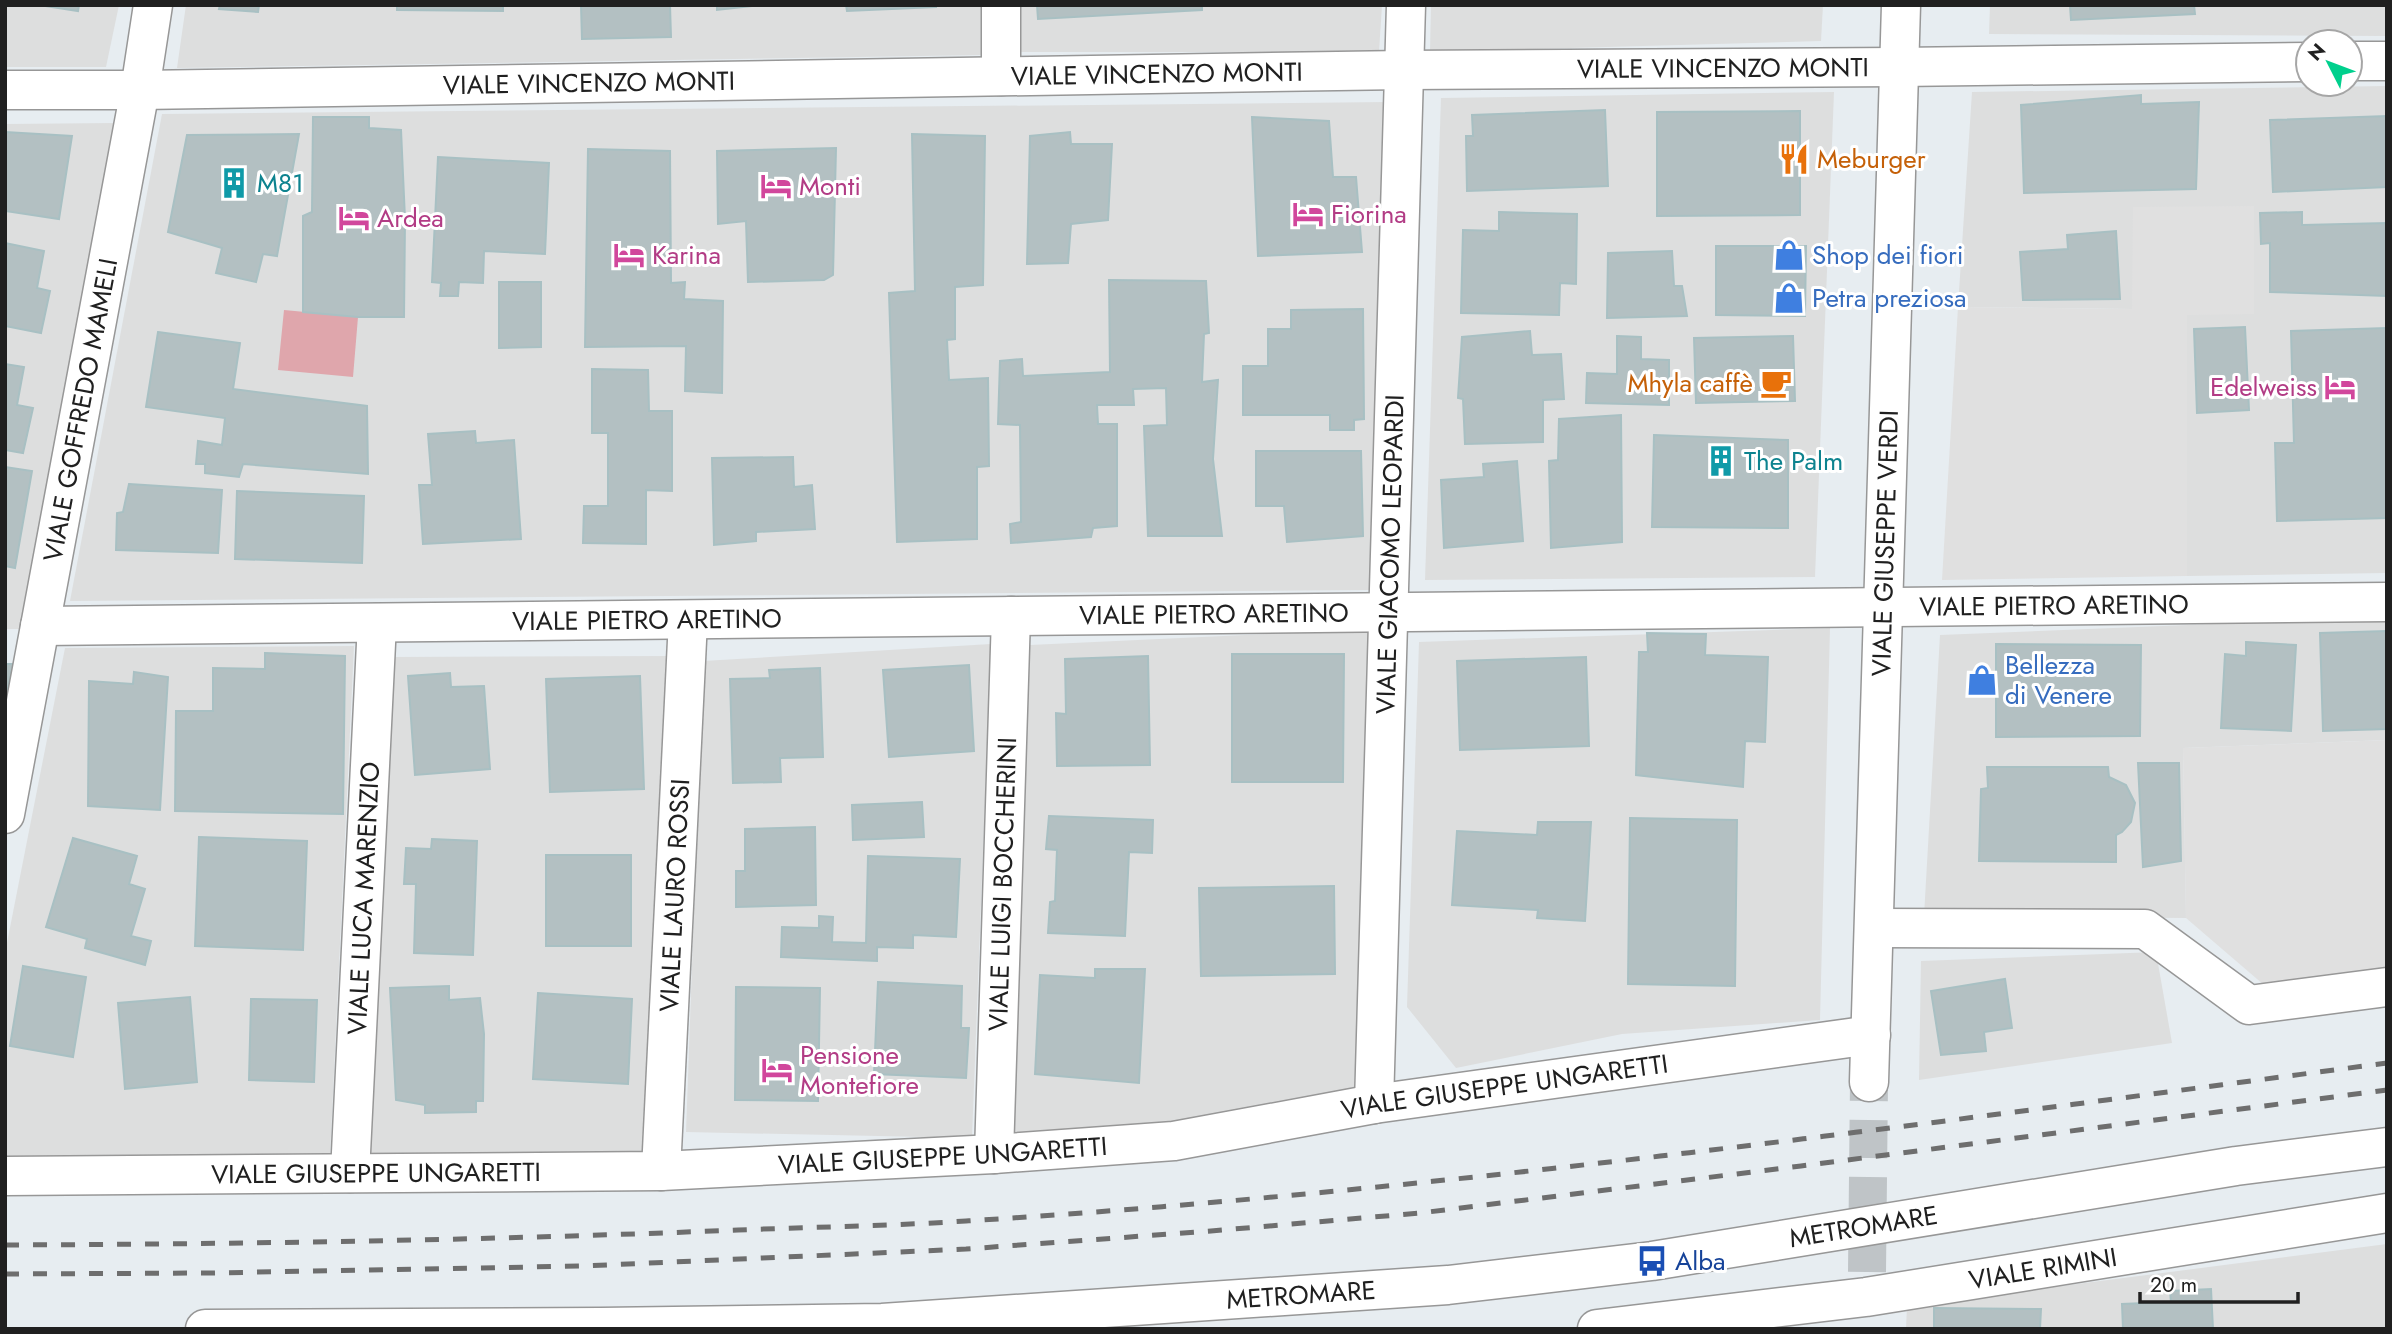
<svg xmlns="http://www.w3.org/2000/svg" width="2392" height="1334" viewBox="0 0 2392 1334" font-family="Jost,sans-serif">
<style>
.residential{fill:#dddede}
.parking{fill:#e0e0e0}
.water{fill:#dfa6ac}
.building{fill:#b3c0c2;stroke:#a8c0c3;stroke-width:2}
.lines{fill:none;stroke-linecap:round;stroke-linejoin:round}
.minor-tunnel{stroke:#bfc4c7;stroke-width:38;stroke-dasharray:38 19;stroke-linecap:butt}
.minor-casing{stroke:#979797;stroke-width:41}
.minor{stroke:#fff;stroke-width:38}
.rail{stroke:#6e6e6e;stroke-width:5;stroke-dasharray:14 14;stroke-linecap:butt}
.labels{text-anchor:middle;stroke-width:6;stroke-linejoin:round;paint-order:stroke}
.street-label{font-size:26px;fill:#202020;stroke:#fff}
.food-label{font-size:26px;fill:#c56008;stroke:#fff;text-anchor:start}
.culture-label{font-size:26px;fill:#0d838f;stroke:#fff;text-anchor:start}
.hotel-label{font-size:26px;fill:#b23c85;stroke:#fff;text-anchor:start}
.shop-label{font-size:26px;fill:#366cbe;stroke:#fff;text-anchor:start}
.transit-label{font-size:26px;fill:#164399;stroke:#fff;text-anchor:start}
</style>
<rect width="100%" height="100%" fill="#e7edf1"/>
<g class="residential">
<path d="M 5,5 L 119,5 L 106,67 L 5,67 Z"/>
<path d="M 186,5 L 983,5 L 983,55 L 177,68 Z"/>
<path d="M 1018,5 L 1382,5 L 1379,52 L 1019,52 Z"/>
<path d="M 1431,5 L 1823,5 L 1821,41 L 1430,52 Z"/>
<path d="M 1990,5 L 2387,5 L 2387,36 L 1989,34 Z"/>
<path d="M 2387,86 L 2387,573 L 2187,576 L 2187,314 L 2132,309 L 1958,307 L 1972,92 Z"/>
<path d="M 1834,92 L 1815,577 L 1425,580 L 1441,98 Z"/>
<path d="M 1387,102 L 1370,590 L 70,601 L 162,114 Z"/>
<path d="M 115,123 L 19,629 L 5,629 L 5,124 Z"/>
<path d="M 2387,617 L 2387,740 L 2183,748 L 2186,918 L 1924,916 L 1940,635 Z"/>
<path d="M 1830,628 L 1820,1020 L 1622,1034 L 1456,1068 L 1407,1007 L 1419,642 Z"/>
<path d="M 1372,629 L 1354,1094 L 1192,1127 L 1011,1137 L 1030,645 Z"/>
<path d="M 991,644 L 972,1138 L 686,1132 L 703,661 Z"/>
<path d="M 354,646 L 330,1157 L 5,1159 L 5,953 L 65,648 Z"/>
<path d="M 671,656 L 645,1155 L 370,1157 L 392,657 Z"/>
<path d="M 2156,952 L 2172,1043 L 1919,1080 L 1921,961 Z"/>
<path d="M 2387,1244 L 2387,1329 L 1906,1329 L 1907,1306 Z"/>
</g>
<g class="parking">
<path d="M 2254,206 L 2254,314 L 2187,315 L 2187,576 L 1942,580 L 1958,307 L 2132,309 L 2133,207 Z"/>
<path d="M 2387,740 L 2387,972 L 2264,985 L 2186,918 L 2183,748 Z"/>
</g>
<path class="water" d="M 284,310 L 358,317 L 353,377 L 278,370 Z"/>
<g class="building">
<path d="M 39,5 L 79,5 L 78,11 Z"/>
<path d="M 220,5 L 259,5 L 258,12 L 219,9 Z"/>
<path d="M 397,5 L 503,5 L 503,11 L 397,10 Z"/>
<path d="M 581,5 L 670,5 L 671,37 L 582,39 Z"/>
<path d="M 717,5 L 761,5 L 717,10 Z"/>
<path d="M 846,5 L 936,5 L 936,7 L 847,11 Z"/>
<path d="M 1037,5 L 1202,5 L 1202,10 L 1038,19 Z"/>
<path d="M 2070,5 L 2194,5 L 2195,14 L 2071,20 Z"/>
<path d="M 2141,95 L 2141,104 L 2199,102 L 2196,189 L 2024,193 L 2021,105 Z"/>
<path d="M 1605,110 L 1608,186 L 1467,191 L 1466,136 L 1473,136 L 1472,115 Z"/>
<path d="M 1800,111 L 1800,215 L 1657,216 L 1657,112 Z"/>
<path d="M 2387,116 L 2387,187 L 2273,192 L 2270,120 Z"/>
<path d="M 313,117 L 369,117 L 369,128 L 401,130 L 405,219 L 404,317 L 358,317 L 303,312 L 303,216 L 312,212 Z"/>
<path d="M 1252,117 L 1329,121 L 1333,177 L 1356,177 L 1362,252 L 1258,256 Z"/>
<path d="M 5,132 L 72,136 L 59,219 L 5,211 Z"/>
<path d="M 1070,132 L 1071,144 L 1112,144 L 1108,220 L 1071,224 L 1068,263 L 1027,264 L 1030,136 Z"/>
<path d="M 299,134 L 277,256 L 263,254 L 256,282 L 216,273 L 222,248 L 168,232 L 187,135 Z"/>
<path d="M 912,134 L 985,136 L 983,285 L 955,287 L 955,339 L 947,340 L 949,380 L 988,378 L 989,466 L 977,467 L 977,539 L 897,542 L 889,293 L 915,291 Z"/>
<path d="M 836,148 L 833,275 L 824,280 L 748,282 L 746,221 L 718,224 L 717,151 Z"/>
<path d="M 588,149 L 670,151 L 671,283 L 685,282 L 684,299 L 723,301 L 722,393 L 685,391 L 686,346 L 585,347 Z"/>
<path d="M 438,157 L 549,163 L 545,254 L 484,251 L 483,283 L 459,282 L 458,296 L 440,296 L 441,283 L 432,282 Z"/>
<path d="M 1499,212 L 1577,214 L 1576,284 L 1560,283 L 1559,315 L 1461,313 L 1463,230 L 1499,231 Z"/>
<path d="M 2302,212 L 2302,225 L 2387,223 L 2387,296 L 2270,292 L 2270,243 L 2261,244 L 2260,213 Z"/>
<path d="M 2116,231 L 2120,299 L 2023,300 L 2020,252 L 2068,249 L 2067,235 Z"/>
<path d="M 5,243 L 44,251 L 37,288 L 50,291 L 41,333 L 5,326 Z"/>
<path d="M 1716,246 L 1806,246 L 1805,316 L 1716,315 Z"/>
<path d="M 1672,251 L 1674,286 L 1682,286 L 1687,316 L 1607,318 L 1608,253 Z"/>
<path d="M 1109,280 L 1206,281 L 1209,333 L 1204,334 L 1202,382 L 1218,380 L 1213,459 L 1222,536 L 1148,536 L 1144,426 L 1167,425 L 1166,388 L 1133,389 L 1134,405 L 1097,405 L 1098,424 L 1117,424 L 1117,526 L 1093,528 L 1091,537 L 1011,543 L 1010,524 L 1021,522 L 1020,425 L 998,424 L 1000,361 L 1022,359 L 1023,376 L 1110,372 Z"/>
<path d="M 499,282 L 541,282 L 541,347 L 499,348 Z"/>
<path d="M 1363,309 L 1364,419 L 1354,420 L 1354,430 L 1330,430 L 1330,415 L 1243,415 L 1243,366 L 1268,366 L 1268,329 L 1291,329 L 1291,310 Z"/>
<path d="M 2245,327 L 2249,410 L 2197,413 L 2194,329 Z"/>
<path d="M 2387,328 L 2387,518 L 2277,521 L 2275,443 L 2294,443 L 2291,331 Z"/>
<path d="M 1530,331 L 1532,355 L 1561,354 L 1564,399 L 1543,400 L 1543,442 L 1465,444 L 1463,399 L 1458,398 L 1462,337 Z"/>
<path d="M 158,332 L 240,343 L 233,389 L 367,406 L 368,474 L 243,464 L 239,477 L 205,473 L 205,464 L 196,464 L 198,441 L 222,445 L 225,418 L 146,407 Z"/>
<path d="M 1617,336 L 1641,337 L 1641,359 L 1669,360 L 1669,405 L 1586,403 L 1587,373 L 1617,374 Z"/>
<path d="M 1793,336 L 1795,401 L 1696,403 L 1694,338 Z"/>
<path d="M 5,364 L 24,367 L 17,405 L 33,408 L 23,453 L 5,450 Z"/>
<path d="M 592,369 L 648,370 L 649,411 L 672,411 L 672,491 L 646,490 L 646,544 L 583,543 L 584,506 L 608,506 L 608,433 L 592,433 Z"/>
<path d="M 1621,415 L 1622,542 L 1551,548 L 1549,461 L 1558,460 L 1559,419 Z"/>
<path d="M 475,431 L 476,443 L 514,440 L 521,539 L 423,544 L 419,485 L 432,485 L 428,434 Z"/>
<path d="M 1654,435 L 1788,440 L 1788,528 L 1652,527 Z"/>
<path d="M 1256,451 L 1361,451 L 1363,536 L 1287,542 L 1284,506 L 1256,506 Z"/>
<path d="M 793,457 L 794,487 L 812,485 L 815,529 L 756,532 L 756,541 L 714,545 L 712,458 Z"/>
<path d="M 1517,461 L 1523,541 L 1444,548 L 1441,480 L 1484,477 L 1483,464 Z"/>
<path d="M 5,467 L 32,471 L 15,568 L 5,566 Z"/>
<path d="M 129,484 L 222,490 L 218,553 L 116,550 L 117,513 L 123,512 Z"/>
<path d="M 237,491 L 364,496 L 362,563 L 235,559 Z"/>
<path d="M 2387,631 L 2387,729 L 2323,731 L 2320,633 Z"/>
<path d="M 1647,633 L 1706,634 L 1705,655 L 1768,657 L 1765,742 L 1745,741 L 1743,787 L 1636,775 L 1639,652 L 1648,652 Z"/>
<path d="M 2246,642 L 2296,645 L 2291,731 L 2221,728 L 2225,654 L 2246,656 Z"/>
<path d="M 1996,644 L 2141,645 L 2140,736 L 1996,737 Z"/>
<path d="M 265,653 L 345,656 L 343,814 L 175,811 L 176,711 L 213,711 L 213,668 L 265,669 Z"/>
<path d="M 1232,654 L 1344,654 L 1343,782 L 1232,782 Z"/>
<path d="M 1148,656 L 1150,765 L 1057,766 L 1056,713 L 1066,714 L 1065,659 Z"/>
<path d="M 1586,657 L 1589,746 L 1460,750 L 1457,661 Z"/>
<path d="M 5,664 L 13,664 L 5,703 Z"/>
<path d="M 969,665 L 974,751 L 889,757 L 883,670 Z"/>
<path d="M 820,668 L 823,757 L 780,758 L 781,782 L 733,783 L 730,679 L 770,678 L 769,670 Z"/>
<path d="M 134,672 L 168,677 L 160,810 L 88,806 L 89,681 L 133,684 Z"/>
<path d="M 450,673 L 451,687 L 484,686 L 490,769 L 415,775 L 408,676 Z"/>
<path d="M 640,676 L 644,789 L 550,792 L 546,679 Z"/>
<path d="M 2138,763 L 2179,763 L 2181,861 L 2143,867 Z"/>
<path d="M 1987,767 L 2108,767 L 2109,777 L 2126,785 L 2135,803 L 2131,822 L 2122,832 L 2116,835 L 2116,862 L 1979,861 L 1981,789 L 1988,788 Z"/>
<path d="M 922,802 L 924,837 L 853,840 L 852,805 Z"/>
<path d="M 1049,816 L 1153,820 L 1152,853 L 1129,852 L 1125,936 L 1048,933 L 1050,902 L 1055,901 L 1057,850 L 1046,849 Z"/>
<path d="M 1630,818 L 1737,820 L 1735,986 L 1628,984 Z"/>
<path d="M 1538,822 L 1591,822 L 1585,921 L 1537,918 L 1538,910 L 1452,905 L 1457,831 L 1537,835 Z"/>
<path d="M 815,827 L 816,905 L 736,907 L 736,871 L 745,871 L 745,829 Z"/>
<path d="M 199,837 L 307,841 L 303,950 L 195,946 Z"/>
<path d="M 73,838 L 137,856 L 129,884 L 145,889 L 131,936 L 151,941 L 145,965 L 85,948 L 87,939 L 46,927 Z"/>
<path d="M 432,839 L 477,841 L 473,955 L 414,953 L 416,884 L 404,884 L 406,848 L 431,849 Z"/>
<rect x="546" y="855" width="85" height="91"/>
<path d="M 868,856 L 960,859 L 956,937 L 913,935 L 913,948 L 877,947 L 877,961 L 781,957 L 782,927 L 819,928 L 819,916 L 833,917 L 832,942 L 866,943 Z"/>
<path d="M 1334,886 L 1335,974 L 1201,976 L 1199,888 Z"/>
<path d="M 23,966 L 86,977 L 73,1057 L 10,1046 Z"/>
<path d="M 1095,969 L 1145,969 L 1139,1083 L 1035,1074 L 1040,975 L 1095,978 Z"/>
<path d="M 2005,979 L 2012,1028 L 1984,1032 L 1986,1051 L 1941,1055 L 1931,991 Z"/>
<path d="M 878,982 L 962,986 L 961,1028 L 969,1028 L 966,1078 L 874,1074 Z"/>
<path d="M 449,986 L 449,1000 L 480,998 L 484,1034 L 483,1101 L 476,1101 L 476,1112 L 425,1113 L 425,1105 L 396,1100 L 390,988 Z"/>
<path d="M 736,987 L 820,988 L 818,1101 L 735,1100 Z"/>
<path d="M 538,993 L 632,999 L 628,1084 L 533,1079 Z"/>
<path d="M 190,997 L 197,1082 L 125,1089 L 118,1003 Z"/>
<path d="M 251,999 L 317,1000 L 314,1082 L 249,1080 Z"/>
<path d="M 2211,1289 L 2213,1329 L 2123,1329 L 2122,1304 L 2171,1302 L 2170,1291 Z"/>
<path d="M 1934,1308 L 2041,1309 L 2040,1329 L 1934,1329 Z"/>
</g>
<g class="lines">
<path class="minor-tunnel" d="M 1867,1272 L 1869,1082"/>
<defs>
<g id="minor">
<path d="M 1001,5 L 1001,76"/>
<path d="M 2350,61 L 2387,61"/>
<path id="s1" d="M 5,90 L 140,90 L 1404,70 L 1899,67 L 2308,62"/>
<path id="s2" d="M 40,626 L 2387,602"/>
<path id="s3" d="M 5,814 L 140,90 L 153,5"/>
<path d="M 1875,928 L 2145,929 L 2249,1005 L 2387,987"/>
<path id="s4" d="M 1869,1082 L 1901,5"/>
<path id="s5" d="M 1374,1104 L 1406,5"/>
<path id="s6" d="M 994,1154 L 1011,616"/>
<path id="s7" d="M 661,1171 L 688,620"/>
<path id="s8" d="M 350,1173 L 377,623"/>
<path id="s9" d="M 5,1176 L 661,1171 L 994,1154 L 1174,1141 L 1374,1104 L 1871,1035"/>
<path id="s10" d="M 205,1329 L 601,1327 L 882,1323 L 1448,1285 L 1652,1261 L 2236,1166 L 2387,1147"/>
<path id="s11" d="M 1597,1329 L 1866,1297 L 2387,1213"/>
</g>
</defs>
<use href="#minor" class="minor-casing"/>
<use href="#minor" class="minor"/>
<g class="rail">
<path d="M 5,1245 C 250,1244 494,1240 738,1230 C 814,1227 890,1226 966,1221 C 1442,1191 1915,1125 2387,1063"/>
<path d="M 5,1274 L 210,1273 L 583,1266 L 966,1249 L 1211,1231 L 1420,1213 L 1801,1166 L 2387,1090"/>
</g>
</g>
<defs>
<symbol id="restaurant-bare" viewBox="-9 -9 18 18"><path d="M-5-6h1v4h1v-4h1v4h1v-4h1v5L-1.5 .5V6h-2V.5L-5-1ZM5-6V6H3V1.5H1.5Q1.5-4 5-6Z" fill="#e8710a" stroke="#fff" stroke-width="2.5" paint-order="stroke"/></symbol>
<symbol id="building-bare" viewBox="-9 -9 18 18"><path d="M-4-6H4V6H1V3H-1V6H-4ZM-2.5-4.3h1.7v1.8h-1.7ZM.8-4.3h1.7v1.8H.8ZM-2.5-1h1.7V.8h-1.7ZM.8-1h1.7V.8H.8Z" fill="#0f9aa8" stroke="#fff" stroke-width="2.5" paint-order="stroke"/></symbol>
<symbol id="hotel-bare" viewBox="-9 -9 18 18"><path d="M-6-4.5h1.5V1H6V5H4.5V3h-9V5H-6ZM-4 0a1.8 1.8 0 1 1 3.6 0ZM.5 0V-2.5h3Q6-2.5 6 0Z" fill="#d1479c" stroke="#fff" stroke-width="2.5" paint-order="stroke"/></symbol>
<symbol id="shop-bare" viewBox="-9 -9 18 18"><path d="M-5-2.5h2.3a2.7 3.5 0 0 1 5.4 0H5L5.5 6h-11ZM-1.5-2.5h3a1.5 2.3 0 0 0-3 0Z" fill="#3f7fe0" stroke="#fff" stroke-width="2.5" paint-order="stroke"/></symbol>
<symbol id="cafe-bare" viewBox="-9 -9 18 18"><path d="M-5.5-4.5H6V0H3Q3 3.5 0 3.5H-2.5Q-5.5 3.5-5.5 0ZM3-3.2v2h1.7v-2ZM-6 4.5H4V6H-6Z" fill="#e8710a" stroke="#fff" stroke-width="2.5" paint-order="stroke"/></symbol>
<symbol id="bus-bare" viewBox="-9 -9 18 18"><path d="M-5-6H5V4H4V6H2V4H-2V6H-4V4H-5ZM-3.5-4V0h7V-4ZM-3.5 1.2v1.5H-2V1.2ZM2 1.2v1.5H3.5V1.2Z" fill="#1a4fb4" stroke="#fff" stroke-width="2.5" paint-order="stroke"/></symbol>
</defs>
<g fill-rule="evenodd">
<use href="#restaurant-bare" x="1772" y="137" width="44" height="44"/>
<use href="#building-bare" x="212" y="161" width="44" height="44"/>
<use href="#hotel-bare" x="754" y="164" width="44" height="44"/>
<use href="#hotel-bare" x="1286" y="192" width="44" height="44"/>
<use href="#hotel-bare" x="332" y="196" width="44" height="44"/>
<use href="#hotel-bare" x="607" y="233" width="44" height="44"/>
<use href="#shop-bare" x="1767" y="233" width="44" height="44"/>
<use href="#shop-bare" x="1767" y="276" width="44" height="44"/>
<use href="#cafe-bare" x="1754" y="361" width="44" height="44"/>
<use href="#hotel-bare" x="2318" y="365" width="44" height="44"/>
<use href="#building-bare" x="1699" y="439" width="44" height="44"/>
<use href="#shop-bare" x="1960" y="658" width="44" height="44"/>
<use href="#hotel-bare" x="755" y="1048" width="44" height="44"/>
<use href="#bus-bare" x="1630" y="1239" width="44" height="44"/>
</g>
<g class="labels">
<g class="street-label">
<text dy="9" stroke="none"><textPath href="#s1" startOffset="1718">VIALE VINCENZO MONTI</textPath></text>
<text dy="9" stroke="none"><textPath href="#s1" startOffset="1152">VIALE VINCENZO MONTI</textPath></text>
<text dy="9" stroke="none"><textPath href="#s1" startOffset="584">VIALE VINCENZO MONTI</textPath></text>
<text dy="9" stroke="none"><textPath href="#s3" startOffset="411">VIALE GOFFREDO MAMELI</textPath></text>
<text dy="9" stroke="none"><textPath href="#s4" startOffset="539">VIALE GIUSEPPE VERDI</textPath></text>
<text dy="9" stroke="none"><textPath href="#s5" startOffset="550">VIALE GIACOMO LEOPARDI</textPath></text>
<text dy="9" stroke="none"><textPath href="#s2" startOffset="2014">VIALE PIETRO ARETINO</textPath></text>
<text dy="9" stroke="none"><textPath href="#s2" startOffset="1174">VIALE PIETRO ARETINO</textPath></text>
<text dy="9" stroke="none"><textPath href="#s2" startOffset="607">VIALE PIETRO ARETINO</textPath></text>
<text dy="9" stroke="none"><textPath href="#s6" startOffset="270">VIALE LUIGI BOCCHERINI</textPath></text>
<text dy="9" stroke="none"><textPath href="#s7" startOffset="276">VIALE LAURO ROSSI</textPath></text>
<text dy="9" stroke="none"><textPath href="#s8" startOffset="275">VIALE LUCA MARENZIO</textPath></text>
<text dy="9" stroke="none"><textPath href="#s9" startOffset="1505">VIALE GIUSEPPE UNGARETTI</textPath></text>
<text dy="9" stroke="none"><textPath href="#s9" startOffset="938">VIALE GIUSEPPE UNGARETTI</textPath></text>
<text dy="9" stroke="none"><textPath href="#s9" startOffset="371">VIALE GIUSEPPE UNGARETTI</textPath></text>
<text dy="9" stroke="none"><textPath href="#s10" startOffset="1664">METROMARE</textPath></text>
<text dy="9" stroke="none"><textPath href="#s11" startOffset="450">VIALE RIMINI</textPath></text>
<text dy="9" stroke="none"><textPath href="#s10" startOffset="1097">METROMARE</textPath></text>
</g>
<g class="food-label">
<text x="1817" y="168">Meburger</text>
<text x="1753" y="392" text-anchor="end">Mhyla caffè</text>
</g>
<g class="culture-label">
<text x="257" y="192">M81</text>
<text x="1744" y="470">The Palm</text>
</g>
<g class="hotel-label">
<text x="799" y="195">Monti</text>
<text x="1331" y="223">Fiorina</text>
<text x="377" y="227">Ardea</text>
<text x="652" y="264">Karina</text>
<text x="2317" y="396" text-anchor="end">Edelweiss</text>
<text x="800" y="1064">Pensione<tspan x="800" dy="30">Montefiore</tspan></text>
</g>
<g class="shop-label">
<text x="1812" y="264">Shop dei fiori</text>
<text x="1812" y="307">Petra preziosa</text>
<text x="2005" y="674">Bellezza<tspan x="2005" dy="30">di Venere</tspan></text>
</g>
<g class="transit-label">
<text x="1675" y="1270">Alba</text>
</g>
</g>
<rect width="2392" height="1334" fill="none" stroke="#202020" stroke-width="14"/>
<g transform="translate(2329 63) rotate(312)"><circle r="33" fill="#ffffff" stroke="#a6a6a6" stroke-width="2"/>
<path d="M0-5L12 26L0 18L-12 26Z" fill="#00d08d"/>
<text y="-10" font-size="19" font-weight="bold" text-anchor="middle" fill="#202020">N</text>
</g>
<path d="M2140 1292v10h158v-10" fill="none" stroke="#202020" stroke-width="3.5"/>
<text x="2150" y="1292" font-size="21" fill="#202020" stroke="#ffffff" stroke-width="5" paint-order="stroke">20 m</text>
</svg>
